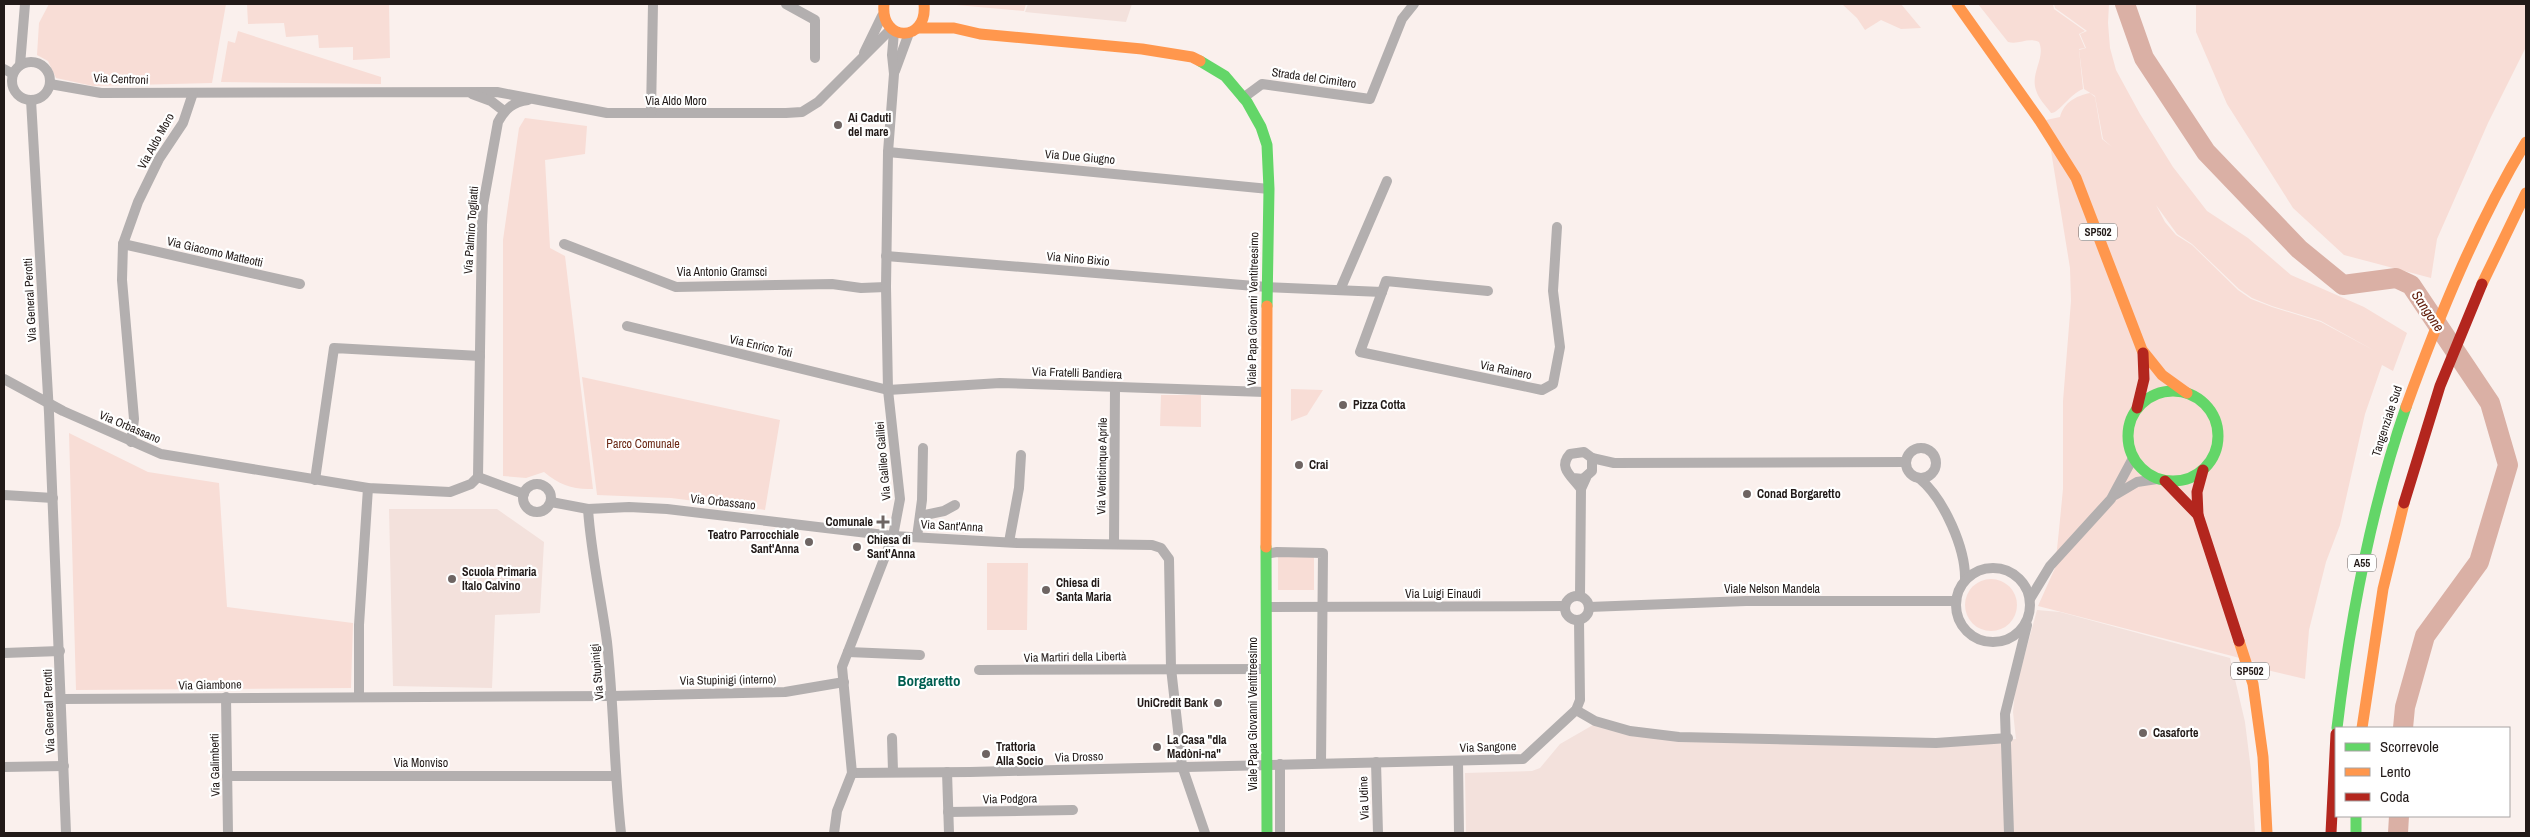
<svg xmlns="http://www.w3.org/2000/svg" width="2530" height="837" viewBox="0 0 2530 837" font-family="'Archivo Narrow',sans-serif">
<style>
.built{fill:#f3e1dc}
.green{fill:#f8ddd6;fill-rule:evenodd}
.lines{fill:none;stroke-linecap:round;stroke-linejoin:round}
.river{stroke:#dab0a5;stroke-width:20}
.street{stroke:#b3afaf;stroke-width:10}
.fast{stroke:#63d668;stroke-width:11}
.slow{stroke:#ff974d;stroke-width:11}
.jam{stroke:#b3261e;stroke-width:11}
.poi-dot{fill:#6e6563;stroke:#fff;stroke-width:2}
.labels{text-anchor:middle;stroke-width:4.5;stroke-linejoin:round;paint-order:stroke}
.shield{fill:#fff;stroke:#645f5d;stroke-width:1}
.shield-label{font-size:11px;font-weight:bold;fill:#221a18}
.street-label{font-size:12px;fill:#221a18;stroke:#fff}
.poi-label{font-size:12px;font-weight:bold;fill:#221a18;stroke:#fff;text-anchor:start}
.park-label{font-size:12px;fill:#6b2815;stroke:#fff}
.water-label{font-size:14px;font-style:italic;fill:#64210f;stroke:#fff}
.quarter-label{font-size:15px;font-weight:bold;fill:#005e50;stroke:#fff}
</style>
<rect width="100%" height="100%" fill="#faf0ed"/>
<g class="built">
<path d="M 1028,4 L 1132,4 L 1126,22 L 1025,12 Z"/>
<path d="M 389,509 L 497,509 L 544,542 L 540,613 L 495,615 L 492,688 L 393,686 Z"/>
<path d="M 2037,610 L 2060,612 L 2230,658 L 2245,722 L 2251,770 L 2255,833 L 1466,833 L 1465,773 L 1532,771 L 1540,768 L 1560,744 L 1593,725 L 1619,730 L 1936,746 L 2016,739 L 2013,712 L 2015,690 Z"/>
</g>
<g class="green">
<path d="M 49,4 L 226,4 L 212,83 L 93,86 L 56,78 L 48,61 L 37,55 L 39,23 Z"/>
<path d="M 247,4 L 389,4 L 390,58 L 353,60 L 353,47 L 319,48 L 318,35 L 286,37 L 284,23 L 248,24 Z"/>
<path d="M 945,4 L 1026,4 L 1024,11 Z"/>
<path d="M 1842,4 L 1901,4 L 1921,28 L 1901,29 L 1881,20 L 1865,30 L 1857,18 Z"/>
<path d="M 1978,4 L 2053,4 L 2054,9 L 2085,31 L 2079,34 L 2085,48 L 2079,49 L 2083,89 C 2071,93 2058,114 2051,113 C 2046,106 2038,98 2036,90 C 2030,73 2046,58 2039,42 C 2028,37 2019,45 2008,42 Z"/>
<path d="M 2054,4 L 2109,4 L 2108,23 L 2110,48 L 2116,70 L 2140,114 L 2173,167 L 2207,211 L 2248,238 L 2291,275 L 2364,307 L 2407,333 L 2393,371 L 2382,365 L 2365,414 L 2340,525 L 2326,562 L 2309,630 L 2305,679 L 2267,670 L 2267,665 L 2038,606 L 2055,568 L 2059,530 L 2063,489 L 2063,401 L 2071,301 L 2070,268 L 2046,120 L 2060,117 C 2064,102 2076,96 2090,93 L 2095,97 L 2102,139 L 2112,147 L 2103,139 L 2095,96 L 2084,89 L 2079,50 L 2086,48 L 2080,34 L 2087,31 L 2055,8 ZM 2156,205 L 2177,234 L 2192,244 L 2239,289 L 2252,298 L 2272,306 L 2321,321 L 2375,351 L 2382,365 L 2375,351 L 2321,322 L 2272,307 L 2251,299 L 2238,290 L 2192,245 L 2176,235 L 2165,222 Z"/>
<path d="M 2196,4 L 2526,4 L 2526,47 L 2488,123 L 2437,239 L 2431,278 L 2344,255 L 2293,208 L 2227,104 L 2196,32 Z"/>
<path d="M 238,31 L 381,77 L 381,84 L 221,82 L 228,41 L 235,43 Z"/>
<path d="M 525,118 L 587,126 L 585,154 L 545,160 L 550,248 L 565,256 L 593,489 C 573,490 560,485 544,472 L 526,478 L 503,476 L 503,240 L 519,128 Z"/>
<path d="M 582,377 L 780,420 L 765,510 L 671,498 L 597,495 Z"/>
<path d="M 1291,389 L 1323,390 L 1307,415 L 1291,421 Z"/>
<path d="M 1161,395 L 1201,395 L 1201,427 L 1160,426 Z"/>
<path d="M 69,433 L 148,472 L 219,483 L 227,607 L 353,623 L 351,688 L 76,690 Z"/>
<rect x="1278" y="557" width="36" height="33"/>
<path d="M 987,563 L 1028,563 L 1027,630 L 987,630 Z"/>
<circle cx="1991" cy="605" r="26"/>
</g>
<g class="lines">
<g class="river">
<path d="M 2125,4 L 2144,58 L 2206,152 L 2299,249 L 2343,285 L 2396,278 L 2411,285 L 2490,403 L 2508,465 L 2479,562 L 2425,636 L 2405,707 L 2403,728"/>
<path d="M 2398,833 L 2399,816"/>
</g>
<g class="street">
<path d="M 786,4 L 815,20 L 815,58"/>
<path d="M 864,53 L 882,16"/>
<circle cx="31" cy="81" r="19"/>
<path d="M 20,65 L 25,4"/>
<path d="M 4,69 L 13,74"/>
<path d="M 895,71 L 909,33"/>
<path d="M 50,84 L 101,93 L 497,92 L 607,113 L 786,113 L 802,112 L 818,102 L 891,29"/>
<path d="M 472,94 L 491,101 L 504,111"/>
<path d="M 1243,98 L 1262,84 L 1370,99 L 1402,19 L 1414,4"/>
<path d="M 31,100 L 49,413 L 66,833"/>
<path d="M 651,113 L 653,4"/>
<path d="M 888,152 L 1269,189"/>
<path d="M 123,244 L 300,284"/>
<path d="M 564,244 L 676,287 L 832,284 L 861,288 L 886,287"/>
<path d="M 886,256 L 1267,287 L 1382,292 L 1386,281 L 1488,291"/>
<path d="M 1340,290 L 1387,181"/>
<path d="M 1382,292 L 1360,352 L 1542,390 L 1553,384 L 1560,347 L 1553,291 L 1557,227"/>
<path d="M 627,326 L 888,390 L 1000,383 L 1265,392"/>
<path d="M 4,379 L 63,411 L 161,454 L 368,488 L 450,492 L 471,484 L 478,477"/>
<path d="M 131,442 L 134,419 L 122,280 L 123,244 L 138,202 L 159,159 L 183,123 L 193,93"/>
<circle cx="1921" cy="463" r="15"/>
<path d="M 1592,458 L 1614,463 L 1905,462"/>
<path d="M 478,477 L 482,225 L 483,205 L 498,122 C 505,109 513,102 528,100"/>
<path d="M 478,477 L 524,494"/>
<path d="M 1573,478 L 1583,479 L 1592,471 L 1592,458 L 1584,452 L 1570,454 C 1557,468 1573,477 1581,489"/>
<path d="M 1920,479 C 1944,499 1966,549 1965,580"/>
<path d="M 315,480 L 334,348 L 480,356"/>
<circle cx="537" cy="498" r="14"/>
<path d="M 4,495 L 53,498"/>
<path d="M 2115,495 L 2137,482 L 2157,479"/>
<path d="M 551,502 L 588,509 L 629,507 L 667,509 L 893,536 L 1017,543 L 1152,545 L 1161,548 L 1169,559 L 1171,668 L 1182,766 L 1205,833"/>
<path d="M 588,509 C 591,554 601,598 607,642 C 614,706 614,770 621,833"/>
<path d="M 920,516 L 944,511 L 955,505"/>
<path d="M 917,537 L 922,500 L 923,448"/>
<path d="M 1009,542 L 1019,488 L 1021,455"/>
<path d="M 1114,544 L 1115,387"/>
<path d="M 1266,554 L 1277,552 L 1323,553 L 1321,763"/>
<circle cx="1993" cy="605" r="37"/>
<circle cx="1577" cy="608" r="12"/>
<path d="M 1580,596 L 1581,489 L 1586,478"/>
<path d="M 2030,599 L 2050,566 L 2111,499 L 2133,458"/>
<path d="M 1266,607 L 1565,606"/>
<path d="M 1589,607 L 1746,601 L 1955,601"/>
<path d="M 848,652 L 920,655"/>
<path d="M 4,653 L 60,651"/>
<path d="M 979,670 L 1266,669"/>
<path d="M 359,696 L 359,625 L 368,488"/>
<path d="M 226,697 L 228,833"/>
<path d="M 62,699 L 612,696 L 785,692 L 844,682"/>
<path d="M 1576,710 L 1595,721 L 1630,731 L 1679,737 L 1936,743 L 2008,738"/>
<path d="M 892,738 L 893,771"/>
<path d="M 1458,761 L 1459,833"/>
<path d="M 1376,762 L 1378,833"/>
<path d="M 1280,764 L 1280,833"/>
<path d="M 4,767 L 64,766"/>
<path d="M 947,772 L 949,833"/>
<path d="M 852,773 L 970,772 L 1523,759 L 1576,710 L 1580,700 L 1579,620"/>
<path d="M 227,776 L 614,776"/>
<path d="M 948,812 L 1073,810"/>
<path d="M 834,833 L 837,811 L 852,773 L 842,667 L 893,536 L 900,499 L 888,390 L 886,287 L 888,152 L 894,74 L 892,55 L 894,32"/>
<path d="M 2009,833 L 2005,714 L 2027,625"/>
</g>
<g class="fast">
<path d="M 1200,61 L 1225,76 L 1247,102 L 1261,127 L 1267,145 L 1269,189 L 1267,306"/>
<circle cx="2173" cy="436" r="45"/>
<path d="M 1266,547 L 1267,833"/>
<path d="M 2337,728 C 2350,619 2370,511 2406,407"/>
<path d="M 2356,816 L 2356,833"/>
</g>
<g class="slow">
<path d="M 884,4 C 880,43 928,43 924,4"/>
<path d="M 1957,4 L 2040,121 L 2076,178 L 2142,350 L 2162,375 L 2187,393"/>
<path d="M 918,28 L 954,28 L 980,34 L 1142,49 L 1192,57 L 1200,61"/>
<path d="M 2482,284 L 2526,193"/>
<path d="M 2406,407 C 2439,316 2476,225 2526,142"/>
<path d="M 1266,547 L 1267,306"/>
<path d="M 2239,641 L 2253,684 L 2263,757 L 2267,833"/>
<path d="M 2362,728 L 2383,589 L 2404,503"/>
</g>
<g class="jam">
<path d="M 2137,408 L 2144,379 L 2143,353"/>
<path d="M 2203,470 L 2197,492 L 2198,515 L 2239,641"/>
<path d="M 2165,481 L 2198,515"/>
<path d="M 2404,503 L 2440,386 L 2482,284"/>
<path d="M 2331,833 L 2336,734"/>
</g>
</g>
<g class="poi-dot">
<circle cx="838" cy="125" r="5"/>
<circle cx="1343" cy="405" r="5"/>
<circle cx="1299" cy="465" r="5"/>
<circle cx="1747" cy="494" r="5"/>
<path d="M880.5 514.5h5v5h5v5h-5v5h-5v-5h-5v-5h5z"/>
<circle cx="809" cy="542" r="5"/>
<circle cx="857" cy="547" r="5"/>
<circle cx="452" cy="579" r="5"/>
<circle cx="1046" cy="590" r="5"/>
<circle cx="1218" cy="703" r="5"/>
<circle cx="2143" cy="733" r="5"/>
<circle cx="1157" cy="747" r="5"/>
<circle cx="986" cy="754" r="5"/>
</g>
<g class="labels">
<g class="shield">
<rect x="2079" y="223.5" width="38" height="17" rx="4"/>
<rect x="2348" y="554.5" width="28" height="17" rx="4"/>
<rect x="2231" y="662.5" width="38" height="17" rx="4"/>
</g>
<g class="shield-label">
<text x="2098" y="236">SP502</text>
<text x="2362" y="567">A55</text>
<text x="2250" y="675">SP502</text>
</g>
<g class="street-label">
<text transform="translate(1314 78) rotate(8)" y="4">Strada del Cimitero</text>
<text transform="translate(121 79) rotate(2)" y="4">Via Centroni</text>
<text x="676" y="105">Via Aldo Moro</text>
<text transform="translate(156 141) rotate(-61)" y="4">Via Aldo Moro</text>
<text transform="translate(1080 157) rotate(5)" y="4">Via Due Giugno</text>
<text transform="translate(471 230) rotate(-86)" y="4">Via Palmiro Togliatti</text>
<text transform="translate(215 252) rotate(13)" y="4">Via Giacomo Matteotti</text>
<text transform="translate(1078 259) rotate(5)" y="4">Via Nino Bixio</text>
<text x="722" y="276">Via Antonio Gramsci</text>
<text transform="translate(30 300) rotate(-93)" y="4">Via General Perotti</text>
<text transform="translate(1253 309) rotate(-89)" y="4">Viale Papa Giovanni Ventitreesimo</text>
<text transform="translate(761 346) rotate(13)" y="4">Via Enrico Toti</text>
<text transform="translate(1506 370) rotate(12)" y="4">Via Rainero</text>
<text transform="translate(1077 373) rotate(2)" y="4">Via Fratelli Bandiera</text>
<text transform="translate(2387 421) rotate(-72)" y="4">Tangenziale Sud</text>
<text transform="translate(130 427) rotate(23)" y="4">Via Orbassano</text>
<text transform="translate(883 461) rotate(-95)" y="4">Via Galileo Galilei</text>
<text transform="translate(1102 466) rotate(-89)" y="4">Via Venticinque Aprile</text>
<text transform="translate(723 502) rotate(6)" y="4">Via Orbassano</text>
<text transform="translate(952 526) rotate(3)" y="4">Via Sant'Anna</text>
<text x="1772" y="593">Viale Nelson Mandela</text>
<text x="1443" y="598">Via Luigi Einaudi</text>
<text transform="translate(1075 657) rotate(-1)" y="4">Via Martiri della Libertà</text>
<text transform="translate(597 672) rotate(-95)" y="4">Via Stupinigi</text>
<text transform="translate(728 680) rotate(-1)" y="4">Via Stupinigi (interno)</text>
<text transform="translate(210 685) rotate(-1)" y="4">Via Giambone</text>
<text transform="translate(49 711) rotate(-92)" y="4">Via General Perotti</text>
<text transform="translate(1253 714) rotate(-90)" y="4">Viale Papa Giovanni Ventitreesimo</text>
<text transform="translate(1488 747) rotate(-2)" y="4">Via Sangone</text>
<text transform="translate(1079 757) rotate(-2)" y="4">Via Drosso</text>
<text x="421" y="767">Via Monviso</text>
<text transform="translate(215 765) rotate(-91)" y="4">Via Galimberti</text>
<text transform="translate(1364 798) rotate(-92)" y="4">Via Udine</text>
<text transform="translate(1010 799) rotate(-1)" y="4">Via Podgora</text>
</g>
<g class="poi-label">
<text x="848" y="122">Ai Caduti<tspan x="848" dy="14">del mare</tspan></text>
<text x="1353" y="409">Pizza Cotta</text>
<text x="1309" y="469">Crai</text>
<text x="1757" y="498">Conad Borgaretto</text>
<text x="873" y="526" text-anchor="end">Comunale</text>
<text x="799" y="539" text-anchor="end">Teatro Parrocchiale<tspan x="799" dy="14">Sant'Anna</tspan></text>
<text x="867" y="544">Chiesa di<tspan x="867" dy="14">Sant'Anna</tspan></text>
<text x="462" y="576">Scuola Primaria<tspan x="462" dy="14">Italo Calvino</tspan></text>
<text x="1056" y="587">Chiesa di<tspan x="1056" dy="14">Santa Maria</tspan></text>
<text x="1208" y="707" text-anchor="end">UniCredit Bank</text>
<text x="2153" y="737">Casaforte</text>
<text x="1167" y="744">La Casa "dla<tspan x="1167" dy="14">Madòni-na"</tspan></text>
<text x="996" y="751">Trattoria<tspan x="996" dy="14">Alla Socio</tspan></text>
</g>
<g class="park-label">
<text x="643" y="448">Parco Comunale</text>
</g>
<g class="water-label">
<text transform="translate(2428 311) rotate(56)" y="5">Sangone</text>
</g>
<g class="quarter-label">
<text x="929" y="686">Borgaretto</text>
</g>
</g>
<rect width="2530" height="837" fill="none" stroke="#221a18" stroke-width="10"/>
<rect x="2335" y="727" width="175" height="90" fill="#ffffff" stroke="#a7a3a3"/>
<rect x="2345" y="743" width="25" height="8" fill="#63d668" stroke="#a7a3a3"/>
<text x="2380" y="752" font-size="15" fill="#221a18">Scorrevole</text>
<rect x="2345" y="768" width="25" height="8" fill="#ff974d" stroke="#a7a3a3"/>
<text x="2380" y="777" font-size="15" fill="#221a18">Lento</text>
<rect x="2345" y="793" width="25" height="8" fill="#b3261e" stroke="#a7a3a3"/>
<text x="2380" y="802" font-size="15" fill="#221a18">Coda</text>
</svg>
